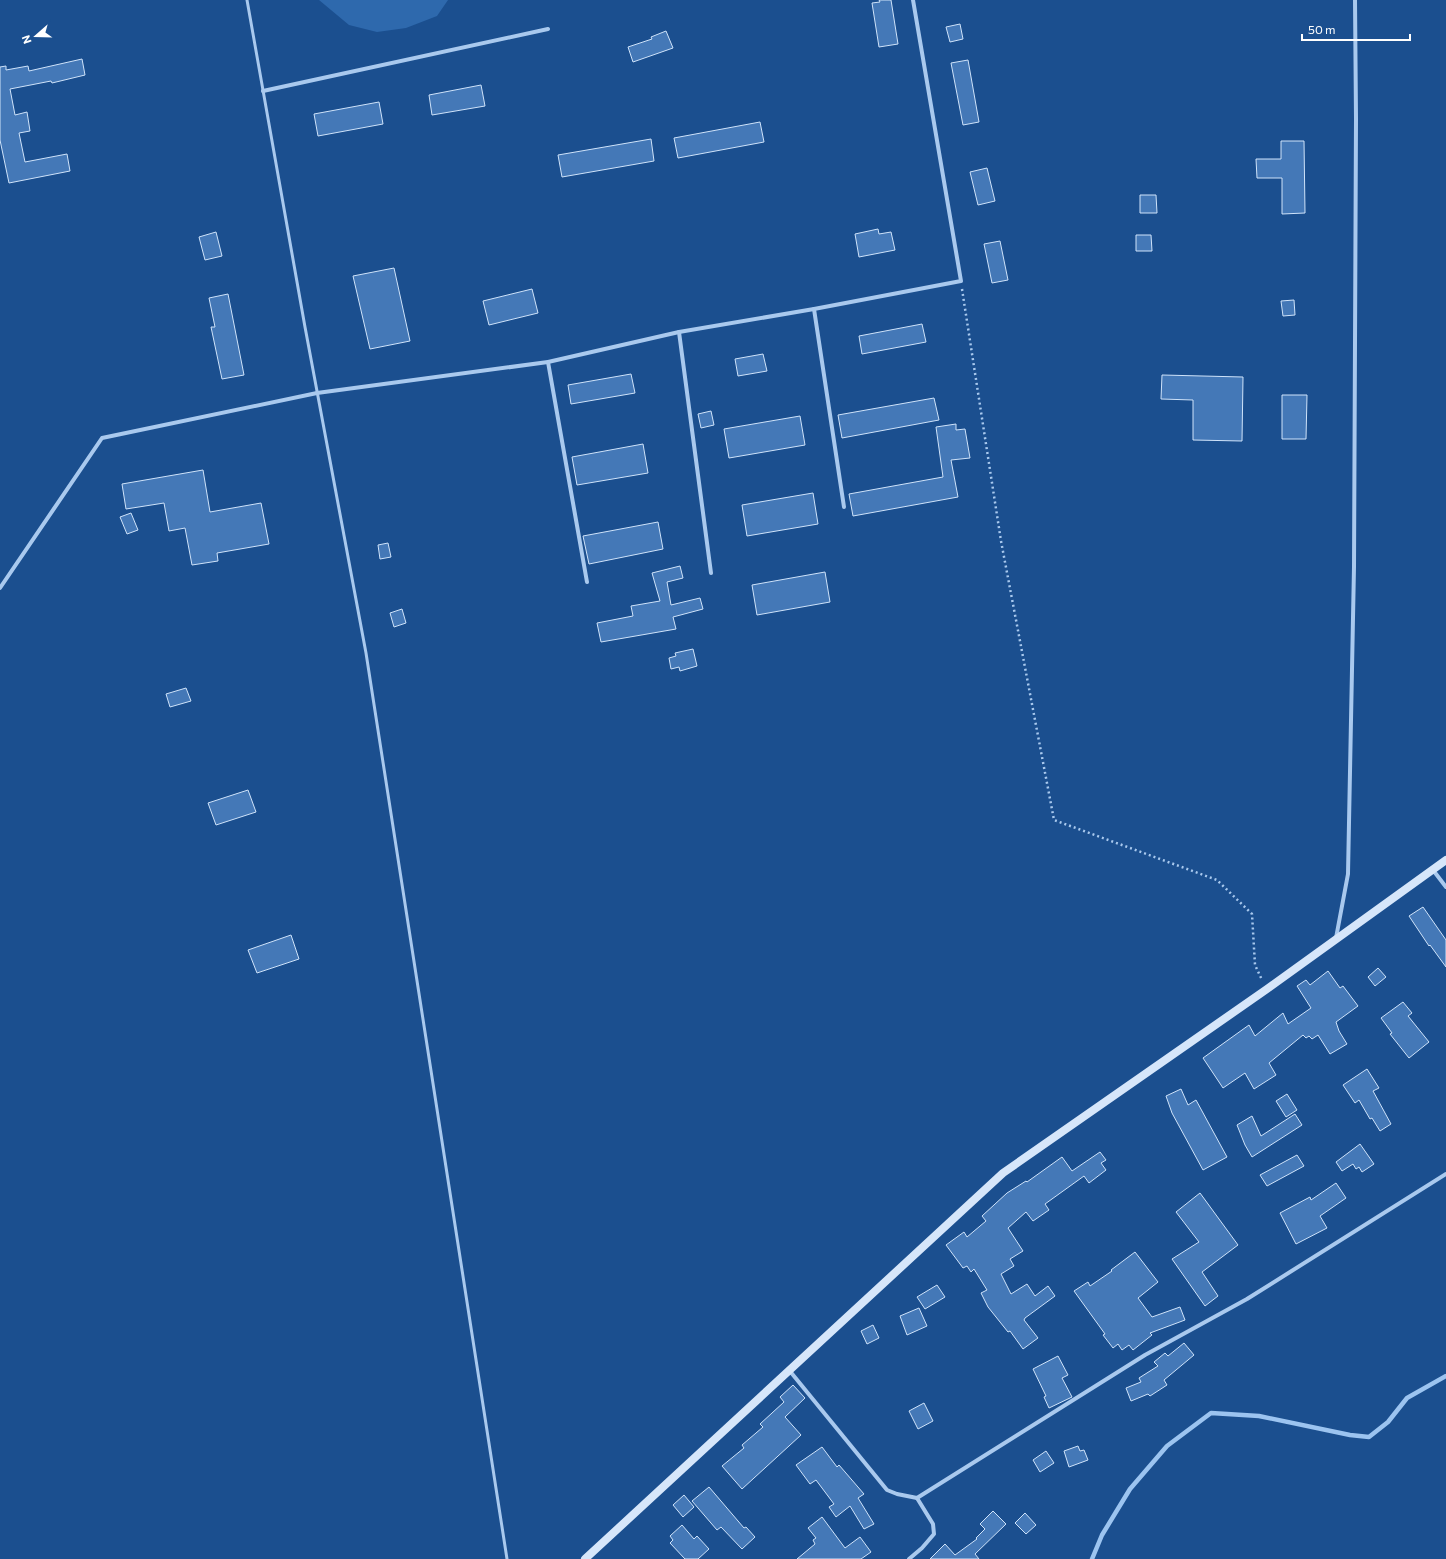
<svg xmlns="http://www.w3.org/2000/svg" width="1446" height="1559" viewBox="0 0 1446 1559" font-family="Commissioner,sans-serif">
<style>
.green{fill:#2e69ad}
.lines{fill:none;stroke-linecap:round;stroke-linejoin:round}
.stream{stroke:#9cc4f0;stroke-width:4.5}
.building{fill:#4478b7;stroke:#cfe3fa}
.path{stroke:#a9c9ee;stroke-width:2.5;stroke-dasharray:2 3;stroke-linecap:butt}
.lane{stroke:#a9c9ee;stroke-width:3}
.street{stroke:#a9c9ee;stroke-width:4}
.secondary{stroke:#d6e6fa;stroke-width:8}
</style>
<rect width="100%" height="100%" fill="#1b4f8f"/>
<path class="green" d="M 319,0 L 448,0 L 437,16 L 406,28 L 377,32 L 349,25 Z"/>
<g class="lines">
<path class="stream" d="M 1092,1559 L 1102,1535 L 1130,1489 L 1167,1446 L 1211,1413 L 1259,1416 L 1350,1435 L 1369,1437 L 1388,1422 L 1407,1398 L 1446,1376"/>
</g>
<g class="building">
<path d="M 879,0 L 891,0 L 898,44 L 879,47 L 872,3 L 880,2 Z"/>
<path d="M 960,24 L 963,39 L 950,42 L 946,27 Z"/>
<path d="M 666,31 L 673,48 L 633,62 L 628,47 L 652,39 L 651,37 Z"/>
<path d="M 82,59 L 85,75 L 52,83 L 51,81 L 10,89 L 15,115 L 27,112 L 30,131 L 19,133 L 25,162 L 67,154 L 70,171 L 9,183 L 0,140 L 0,67 L 6,66 L 6,70 L 28,66 L 29,71 Z"/>
<path d="M 968,60 L 979,122 L 963,125 L 951,63 Z"/>
<path d="M 481,85 L 485,106 L 432,115 L 429,95 Z"/>
<path d="M 379,102 L 383,124 L 318,136 L 314,114 Z"/>
<path d="M 760,122 L 764,142 L 678,158 L 674,138 Z"/>
<path d="M 651,139 L 654,161 L 562,177 L 558,155 Z"/>
<path d="M 1281,141 L 1304,141 L 1305,213 L 1282,214 L 1282,178 L 1257,178 L 1256,159 L 1281,159 Z"/>
<path d="M 987,168 L 995,201 L 978,205 L 970,172 Z"/>
<path d="M 1140,195 L 1156,195 L 1157,213 L 1140,213 Z"/>
<path d="M 878,229 L 879,234 L 891,232 L 895,250 L 859,257 L 855,234 Z"/>
<path d="M 216,232 L 222,256 L 205,260 L 199,237 Z"/>
<path d="M 1136,235 L 1151,235 L 1152,251 L 1136,251 Z"/>
<path d="M 1000,241 L 1008,280 L 992,283 L 984,244 Z"/>
<path d="M 394,268 L 410,341 L 370,349 L 353,276 Z"/>
<path d="M 532,289 L 538,313 L 489,325 L 483,301 Z"/>
<path d="M 228,294 L 244,375 L 222,379 L 211,327 L 215,327 L 209,298 Z"/>
<path d="M 1294,300 L 1295,315 L 1283,316 L 1281,301 Z"/>
<path d="M 922,324 L 926,342 L 862,354 L 859,336 Z"/>
<path d="M 763,354 L 767,371 L 738,376 L 735,359 Z"/>
<path d="M 631,374 L 635,393 L 571,404 L 568,385 Z"/>
<path d="M 1162,375 L 1243,377 L 1242,441 L 1193,440 L 1193,400 L 1161,399 Z"/>
<path d="M 1282,395 L 1307,395 L 1306,439 L 1282,439 Z"/>
<path d="M 934,398 L 939,420 L 842,438 L 838,415 Z"/>
<path d="M 711,411 L 714,425 L 701,428 L 698,414 Z"/>
<path d="M 800,416 L 805,445 L 729,458 L 724,429 Z"/>
<path d="M 956,424 L 956,430 L 965,429 L 970,458 L 951,460 L 958,497 L 853,516 L 849,494 L 943,477 L 936,427 Z"/>
<path d="M 643,444 L 648,473 L 577,485 L 572,457 Z"/>
<path d="M 203,470 L 210,512 L 261,503 L 269,544 L 217,553 L 218,561 L 192,565 L 185,528 L 169,531 L 164,503 L 126,509 L 122,484 Z"/>
<path d="M 813,493 L 818,524 L 747,536 L 742,505 Z"/>
<path d="M 131,513 L 138,530 L 127,534 L 120,517 Z"/>
<path d="M 658,522 L 663,549 L 589,564 L 583,536 Z"/>
<path d="M 388,543 L 391,557 L 380,559 L 378,545 Z"/>
<path d="M 680,566 L 683,578 L 667,582 L 671,605 L 700,598 L 703,609 L 673,617 L 676,629 L 601,642 L 597,623 L 633,616 L 631,606 L 660,601 L 652,573 Z"/>
<path d="M 825,572 L 830,602 L 757,615 L 752,585 Z"/>
<path d="M 402,609 L 406,623 L 394,627 L 390,613 Z"/>
<path d="M 693,649 L 697,666 L 680,671 L 679,667 L 671,669 L 669,658 L 676,656 L 675,653 Z"/>
<path d="M 186,688 L 191,701 L 170,707 L 166,694 Z"/>
<path d="M 248,790 L 256,812 L 216,825 L 208,803 Z"/>
<path d="M 1423,907 L 1446,940 L 1446,967 L 1430,945 L 1429,946 L 1409,916 Z"/>
<path d="M 291,935 L 299,959 L 257,973 L 248,950 Z"/>
<path d="M 1378,968 L 1386,977 L 1375,986 L 1368,977 Z"/>
<path d="M 1328,971 L 1340,988 L 1343,986 L 1358,1006 L 1336,1022 L 1339,1031 L 1347,1044 L 1330,1054 L 1318,1035 L 1312,1039 L 1309,1036 L 1306,1038 L 1303,1035 L 1269,1063 L 1276,1075 L 1254,1089 L 1245,1073 L 1223,1088 L 1203,1058 L 1249,1025 L 1255,1036 L 1283,1013 L 1288,1024 L 1311,1008 L 1297,986 L 1306,980 L 1310,985 Z"/>
<path d="M 1403,1002 L 1412,1013 L 1408,1016 L 1429,1042 L 1409,1058 L 1390,1034 L 1392,1033 L 1381,1018 Z"/>
<path d="M 1367,1069 L 1379,1088 L 1373,1091 L 1391,1124 L 1380,1131 L 1372,1118 L 1370,1119 L 1359,1100 L 1355,1103 L 1343,1085 Z"/>
<path d="M 1181,1089 L 1188,1105 L 1196,1100 L 1227,1157 L 1203,1170 L 1172,1113 L 1166,1096 Z"/>
<path d="M 1287,1094 L 1297,1110 L 1286,1117 L 1276,1101 Z"/>
<path d="M 1295,1114 L 1302,1125 L 1252,1157 L 1245,1145 L 1237,1125 L 1252,1116 L 1261,1136 Z"/>
<path d="M 1360,1144 L 1374,1164 L 1362,1172 L 1359,1167 L 1356,1169 L 1353,1164 L 1342,1171 L 1336,1162 Z"/>
<path d="M 1100,1152 L 1106,1160 L 1101,1163 L 1106,1170 L 1089,1183 L 1084,1176 L 1045,1204 L 1049,1210 L 1033,1221 L 1026,1212 L 1008,1228 L 1023,1251 L 1010,1259 L 1014,1266 L 1001,1274 L 1011,1294 L 1027,1284 L 1035,1296 L 1048,1286 L 1055,1296 L 1025,1318 L 1024,1320 L 1038,1338 L 1023,1349 L 1010,1331 L 1008,1332 L 988,1307 L 981,1293 L 987,1290 L 974,1269 L 971,1272 L 967,1266 L 963,1268 L 946,1245 L 964,1232 L 967,1237 L 986,1221 L 982,1216 L 1007,1193 L 1026,1181 L 1027,1182 L 1062,1157 L 1072,1171 Z"/>
<path d="M 1297,1155 L 1304,1166 L 1267,1186 L 1260,1175 Z"/>
<path d="M 1336,1183 L 1346,1198 L 1320,1216 L 1327,1228 L 1296,1244 L 1280,1213 L 1310,1197 L 1311,1200 Z"/>
<path d="M 1200,1193 L 1238,1245 L 1202,1272 L 1218,1296 L 1205,1306 L 1172,1259 L 1199,1242 L 1176,1212 Z"/>
<path d="M 1135,1252 L 1158,1282 L 1138,1298 L 1152,1317 L 1180,1307 L 1185,1320 L 1150,1333 L 1152,1335 L 1133,1350 L 1129,1345 L 1122,1350 L 1118,1344 L 1113,1348 L 1103,1335 L 1105,1334 L 1074,1291 L 1088,1282 L 1090,1286 L 1112,1271 L 1111,1270 Z"/>
<path d="M 937,1285 L 945,1297 L 925,1309 L 917,1297 Z"/>
<path d="M 919,1308 L 927,1326 L 907,1335 L 900,1316 Z"/>
<path d="M 873,1325 L 879,1338 L 867,1344 L 861,1331 Z"/>
<path d="M 1184,1343 L 1194,1355 L 1164,1380 L 1167,1385 L 1150,1396 L 1148,1394 L 1131,1401 L 1126,1388 L 1141,1382 L 1139,1378 L 1158,1366 L 1154,1362 L 1165,1353 L 1168,1356 Z"/>
<path d="M 1058,1356 L 1068,1375 L 1062,1378 L 1072,1397 L 1049,1408 L 1044,1397 L 1046,1396 L 1033,1369 Z"/>
<path d="M 793,1385 L 805,1398 L 785,1417 L 801,1435 L 742,1489 L 722,1466 L 744,1448 L 742,1445 L 763,1427 L 760,1424 L 784,1402 L 780,1397 Z"/>
<path d="M 924,1403 L 933,1421 L 918,1429 L 909,1411 Z"/>
<path d="M 1078,1446 L 1080,1451 L 1084,1450 L 1088,1460 L 1069,1467 L 1064,1451 Z"/>
<path d="M 822,1447 L 837,1467 L 839,1465 L 864,1494 L 858,1498 L 874,1524 L 864,1529 L 850,1506 L 836,1517 L 829,1507 L 834,1504 L 816,1480 L 810,1484 L 796,1465 Z"/>
<path d="M 1046,1451 L 1054,1463 L 1040,1472 L 1033,1460 Z"/>
<path d="M 709,1487 L 744,1528 L 746,1527 L 755,1537 L 742,1549 L 721,1527 L 717,1530 L 692,1501 Z"/>
<path d="M 684,1495 L 694,1507 L 683,1517 L 673,1505 Z"/>
<path d="M 993,1511 L 1006,1524 L 975,1554 L 979,1559 L 930,1559 L 945,1544 L 955,1555 L 977,1539 L 976,1538 L 985,1529 L 980,1524 Z"/>
<path d="M 1025,1513 L 1036,1525 L 1026,1534 L 1015,1523 Z"/>
<path d="M 822,1517 L 845,1548 L 860,1537 L 871,1552 L 861,1559 L 797,1559 L 815,1544 L 813,1540 L 816,1538 L 808,1528 Z"/>
<path d="M 682,1525 L 694,1539 L 697,1536 L 709,1549 L 698,1559 L 685,1559 L 670,1543 L 673,1540 L 670,1536 Z"/>
</g>
<g class="lines">
<path class="path" d="M 962,289 L 1001,541 L 1054,820 L 1217,880 L 1252,914 L 1255,965 L 1262,980"/>
<path class="lane" d="M 247,0 L 305,327 L 366,653 L 507,1559"/>
<g class="street">
<path d="M 263,91 L 548,29"/>
<path d="M 814,309 L 844,507"/>
<path d="M 679,332 L 711,573"/>
<path d="M 548,362 L 587,582"/>
<path d="M 0,588 L 102,438 L 317,393 L 548,362 L 679,332 L 814,309 L 961,281 L 913,0"/>
<path d="M 1433,870 L 1446,887"/>
<path d="M 1336,938 L 1348,874 L 1354,567 L 1356,119 L 1355,0"/>
<path d="M 789,1370 L 887,1490 L 897,1494 L 917,1498 L 1145,1355 L 1247,1299 L 1446,1174"/>
<path d="M 909,1559 L 922,1548 L 934,1534 L 933,1524 L 917,1498"/>
</g>
<path class="secondary" d="M 585,1559 L 1003,1173 L 1267,989 L 1446,860"/>
</g>
<g transform="translate(36 36) rotate(250)" stroke="#1b4f8f" stroke-width="3" paint-order="stroke">
<path d="M0-3L7 15L0 10L-7 15Z" fill="#ffffff"/>
<text y="-6" font-size="11" font-weight="bold" text-anchor="middle" fill="#ffffff">N</text>
</g>
<path d="M1302 34v6h108v-6" fill="none" stroke="#ffffff" stroke-width="2"/>
<text x="1308" y="34" font-size="12" fill="#ffffff" stroke="#1b4f8f" stroke-width="3" paint-order="stroke">50 m</text>
</svg>
